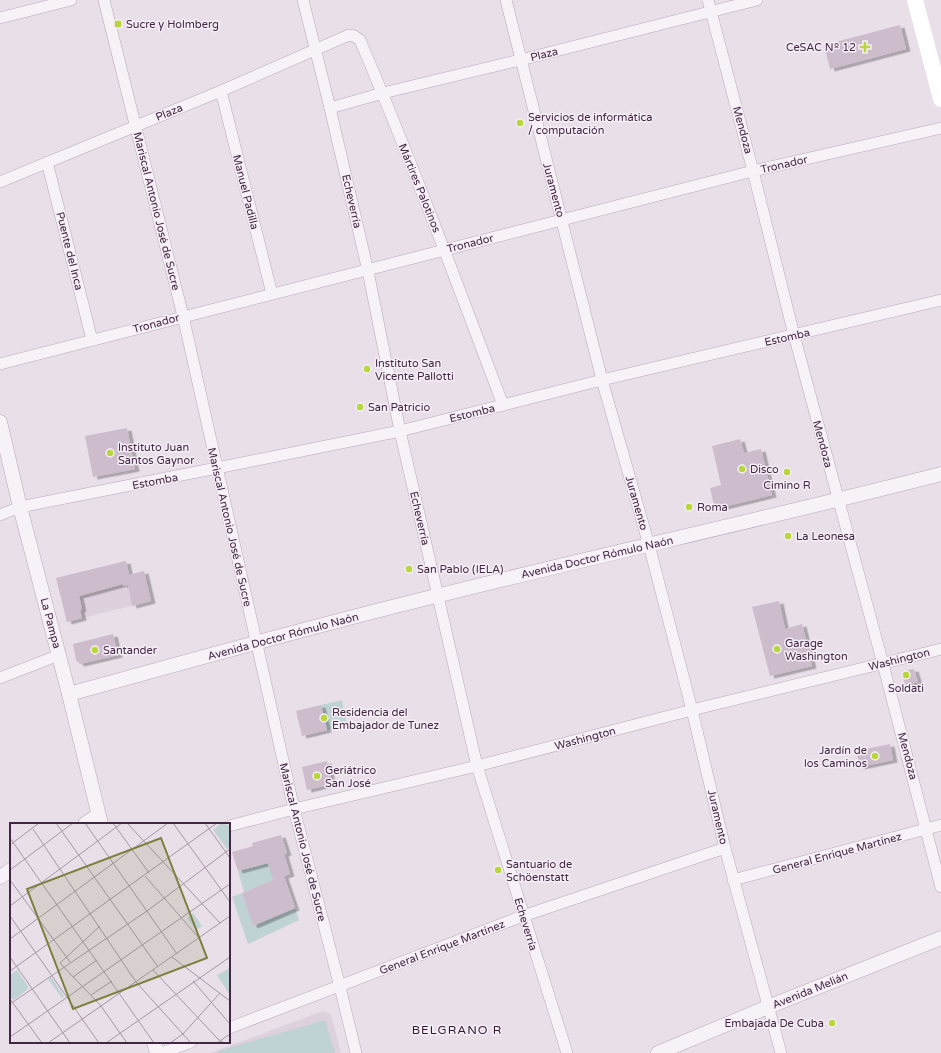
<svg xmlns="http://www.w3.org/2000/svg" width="941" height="1053" viewBox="0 0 941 1053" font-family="'Varela Round',sans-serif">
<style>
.built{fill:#ded1de}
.garden{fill:#bfd2d4}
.building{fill:#ccbccc;filter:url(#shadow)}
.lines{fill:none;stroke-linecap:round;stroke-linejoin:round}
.minor-casing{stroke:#b7a8b7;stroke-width:12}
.tertiary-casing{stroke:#b7a8b7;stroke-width:15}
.minor{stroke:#f7f2f7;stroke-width:11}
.tertiary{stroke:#f7f2f7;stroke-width:14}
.secondary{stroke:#fff;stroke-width:16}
.poi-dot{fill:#b7d73b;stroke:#f6eef7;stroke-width:1.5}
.labels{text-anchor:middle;stroke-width:3;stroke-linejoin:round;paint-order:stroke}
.poi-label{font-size:11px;fill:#412741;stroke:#f6eef7;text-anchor:start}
.street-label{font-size:11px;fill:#412741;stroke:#f6eef7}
.neighbourhood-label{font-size:12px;letter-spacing:1px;fill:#321932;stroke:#f6eef7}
.inset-road{fill:none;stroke:#a695a6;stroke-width:1}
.view{fill:#7c7f3e;fill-opacity:0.15;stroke:#7c7f3e;stroke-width:2}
.inset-edge{fill:none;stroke:#412741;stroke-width:2}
</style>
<defs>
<filter id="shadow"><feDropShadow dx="4.5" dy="2.5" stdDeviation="0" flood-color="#0004"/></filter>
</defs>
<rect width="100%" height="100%" fill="#e9dfe9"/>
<g class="built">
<path d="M 126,561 L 129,575 L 144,571 L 151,601 L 67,622 L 56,578 Z"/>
<path d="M 323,1011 L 331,1014 L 341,1053 L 210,1053 Z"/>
</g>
<g class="garden">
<path d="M 342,700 L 347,725 L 327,730 L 321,705 Z"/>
<path d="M 268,863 L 275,880 L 244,892 L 238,871 Z"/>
<path d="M 242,893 L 253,925 L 295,908 L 299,920 L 248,944 L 232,897 Z"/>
<path d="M 325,1020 L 335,1053 L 218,1053 L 218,1051 Z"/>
</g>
<g class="building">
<path d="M 900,25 L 906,49 L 830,69 L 824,45 Z"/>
<path d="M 127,428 L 135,469 L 93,477 L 85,436 Z"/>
<path d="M 740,439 L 744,453 L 761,449 L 772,495 L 715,509 L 710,488 L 721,485 L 712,446 Z"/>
<path d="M 126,561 L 129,575 L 144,571 L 151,601 L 132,606 L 128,585 L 123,586 L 123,584 L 79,596 L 82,609 L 80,610 L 82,618 L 67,622 L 56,578 Z"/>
<path d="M 779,601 L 785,629 L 802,624 L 812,666 L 770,676 L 752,607 Z"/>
<path d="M 113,634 L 118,655 L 80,664 L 76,660 L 73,644 Z"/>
<path d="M 914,669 L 918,682 L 905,685 L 903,677 L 908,670 Z"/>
<path d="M 321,705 L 327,730 L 302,736 L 296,711 Z"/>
<path d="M 890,744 L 893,760 L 860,767 L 856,751 Z"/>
<path d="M 327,761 L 332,784 L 307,790 L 302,767 Z"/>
<path d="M 281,835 L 287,853 L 284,854 L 290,874 L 284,876 L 295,908 L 253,926 L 242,893 L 273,880 L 268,863 L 238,871 L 232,852 L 253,846 L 252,843 Z"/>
</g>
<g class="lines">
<defs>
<g id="minor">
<path d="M 104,0 L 183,316 L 294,809 L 340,987 L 356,1053"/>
<path d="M 303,0 L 330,108 L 368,271 L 400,431 L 477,766 L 567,1053"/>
<path d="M 506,0 L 602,380 L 649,545 L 692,710 L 725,848 L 781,1053"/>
<path d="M 708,0 L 753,171 L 794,335 L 883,664 L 941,887"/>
<path d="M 0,18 L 71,0"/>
<path d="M 221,91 L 272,294"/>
<path d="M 330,108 L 383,93 L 520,60 L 757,0"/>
<path d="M 47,162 L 92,340"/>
<path d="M 0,182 L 221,91 L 349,35 L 354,36 L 360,40 C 411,160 457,283 503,405"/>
<path d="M 0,364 L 753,171 L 941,128"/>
<path d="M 0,515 L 20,507 L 217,468 L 400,431 L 602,380 L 941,300"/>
<path d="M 0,678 L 59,655"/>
<path d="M 229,826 L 294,809 L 477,766 L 692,710 L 941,649"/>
<path d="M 733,880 L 941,825"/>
<path d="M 229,1028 L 523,916 L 725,848"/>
<path d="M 162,1053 L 191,1042"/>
</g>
<g id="tertiary">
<path d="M 0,422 L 20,507 L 69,694 L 101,824"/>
<path d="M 69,694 C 191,660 313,626 436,596 C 604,554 773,517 941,474"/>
<path d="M 85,824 L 98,815"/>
<path d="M 0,877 L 11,870"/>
<path d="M 154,1042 L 157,1053"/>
<path d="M 658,1053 L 768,1007 L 941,938"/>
</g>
</defs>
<use href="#minor" class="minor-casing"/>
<use href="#tertiary" class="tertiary-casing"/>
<use href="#minor" class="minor"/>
<use href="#tertiary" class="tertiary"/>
<path class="secondary" d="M 915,0 L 941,99"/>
</g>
<g class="poi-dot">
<rect x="114" y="20" width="8" height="8" rx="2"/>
<path d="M863 41h4v4h4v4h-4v4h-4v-4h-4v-4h4z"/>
<circle cx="520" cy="123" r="4"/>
<circle cx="367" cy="369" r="4"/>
<circle cx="360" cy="407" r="4"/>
<circle cx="110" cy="453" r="4"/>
<circle cx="742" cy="469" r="4"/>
<circle cx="787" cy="472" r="4"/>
<circle cx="689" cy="507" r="4"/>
<circle cx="788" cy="536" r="4"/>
<circle cx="409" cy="569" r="4"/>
<circle cx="777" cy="649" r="4"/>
<circle cx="95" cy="650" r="4"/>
<circle cx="906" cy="675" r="4"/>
<circle cx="324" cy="718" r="4"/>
<circle cx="875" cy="756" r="4"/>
<circle cx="317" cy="776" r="4"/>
<circle cx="498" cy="870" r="4"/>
<circle cx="832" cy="1023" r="4"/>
</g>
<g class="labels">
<g class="poi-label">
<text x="126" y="28">Sucre y Holmberg</text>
<text x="856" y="51" text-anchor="end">CeSAC Nº 12</text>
<text x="528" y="121">Servicios de informática<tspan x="528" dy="13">/ computación</tspan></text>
<text x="375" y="367">Instituto San<tspan x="375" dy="13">Vicente Pallotti</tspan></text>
<text x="368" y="411">San Patricio</text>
<text x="118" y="451">Instituto Juan<tspan x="118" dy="13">Santos Gaynor</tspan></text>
<text x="750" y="473">Disco</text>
<text x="787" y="489" text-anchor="middle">Cimino R</text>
<text x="697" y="511">Roma</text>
<text x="796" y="540">La Leonesa</text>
<text x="417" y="573">San Pablo (IELA)</text>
<text x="785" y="647">Garage<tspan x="785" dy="13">Washington</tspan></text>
<text x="103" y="654">Santander</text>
<text x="906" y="692" text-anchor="middle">Soldati</text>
<text x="332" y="716">Residencia del<tspan x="332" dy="13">Embajador de Tunez</tspan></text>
<text x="867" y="754" text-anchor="end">Jardín de<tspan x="867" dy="13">los Caminos</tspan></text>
<text x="325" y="774">Geriátrico<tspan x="325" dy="13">San José</tspan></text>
<text x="506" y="868">Santuario de<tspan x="506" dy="13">Schöenstatt</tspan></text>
<text x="824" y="1027" text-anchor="end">Embajada De Cuba</text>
</g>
<g class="street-label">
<text transform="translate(544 54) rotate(-14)" y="4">Plaza</text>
<text transform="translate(169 112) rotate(-22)" y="4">Plaza</text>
<text transform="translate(743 130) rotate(75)" y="4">Mendoza</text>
<text transform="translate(784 164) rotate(-13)" y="4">Tronador</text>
<text transform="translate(420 188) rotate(68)" y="4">Mártires Palotinos</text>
<text transform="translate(554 190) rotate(75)" y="4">Juramento</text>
<text transform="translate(246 192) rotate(76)" y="4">Manuel Padilla</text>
<text transform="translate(352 201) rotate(77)" y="4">Echeverría</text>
<text transform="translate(157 211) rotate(76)" y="4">Mariscal Antonio José de Sucre</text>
<text transform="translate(470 243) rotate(-14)" y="4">Tronador</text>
<text transform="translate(70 251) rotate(76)" y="4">Puente del Inca</text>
<text transform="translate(156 323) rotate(-15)" y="4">Tronador</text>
<text transform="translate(787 337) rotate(-13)" y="4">Estomba</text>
<text transform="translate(472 413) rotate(-14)" y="4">Estomba</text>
<text transform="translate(823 444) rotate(75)" y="4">Mendoza</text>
<text transform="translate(155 481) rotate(-11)" y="4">Estomba</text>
<text transform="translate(637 503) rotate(74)" y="4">Juramento</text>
<text transform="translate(420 518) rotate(77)" y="4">Echeverría</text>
<text transform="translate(230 527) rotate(77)" y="4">Mariscal Antonio José de Sucre</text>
<text transform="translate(597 557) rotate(-13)" y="4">Avenida Doctor Rómulo Naón</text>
<text transform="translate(51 623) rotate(75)" y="4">La Pampa</text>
<text transform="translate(283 636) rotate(-15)" y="4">Avenida Doctor Rómulo Naón</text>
<text transform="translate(899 659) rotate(-14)" y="4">Washington</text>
<text transform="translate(585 738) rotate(-15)" y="4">Washington</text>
<text transform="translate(908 756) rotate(75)" y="4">Mendoza</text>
<text transform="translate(718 817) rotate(77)" y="4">Juramento</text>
<text transform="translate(303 842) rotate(76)" y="4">Mariscal Antonio José de Sucre</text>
<text transform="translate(837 853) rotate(-15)" y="4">General Enrique Martínez</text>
<text transform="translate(526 924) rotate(73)" y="4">Echeverría</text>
<text transform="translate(442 947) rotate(-21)" y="4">General Enrique Martínez</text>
<text transform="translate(810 990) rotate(-22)" y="4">Avenida Melián</text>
</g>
<g class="neighbourhood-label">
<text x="457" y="1034">BELGRANO R</text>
</g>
</g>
<g transform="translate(10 823)">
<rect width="220" height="220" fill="#e9dfe9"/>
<path d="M 211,0 L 220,3 L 220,24 L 217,26 L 203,7 ZM 7,147 L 19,165 L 4,177 L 0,174 L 0,152 ZM 41,154 L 54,173 L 52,175 L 38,156 Z" fill="#bfd2d4"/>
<path d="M 183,90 L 192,103 L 186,107 L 177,95 ZM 220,145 L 220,172 L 207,152 Z" fill="#bfd2d4"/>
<path class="inset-road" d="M 46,0 L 148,144M 75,0 L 167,131M 103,0 L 139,50M 117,0 L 210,100M 163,0 L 220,79M 195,0 L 220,35M 23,6 L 126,159 L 181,220M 0,15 L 144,220M 0,22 L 29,0M 0,47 L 63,0M 135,53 L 189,115M 0,57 L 60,139M 0,83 L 112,0M 0,93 L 89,220M 90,103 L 50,140 L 91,183 L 117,220M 0,116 L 158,0M 0,134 L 60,220M 162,134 L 220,178M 143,147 L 208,216 L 214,220M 0,148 L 207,0M 63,154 L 87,137M 183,158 L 220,201M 81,172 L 102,158M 0,176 L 32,220M 0,181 L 137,88 L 220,26M 0,214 L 220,61M 38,220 L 220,93M 96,220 L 220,134M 160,220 L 173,211 L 210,170M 207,220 L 220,211"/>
<path class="view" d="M 151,15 L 197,135 L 63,186 L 17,66 Z"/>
<rect width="220" height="220" class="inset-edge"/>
</g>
</svg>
